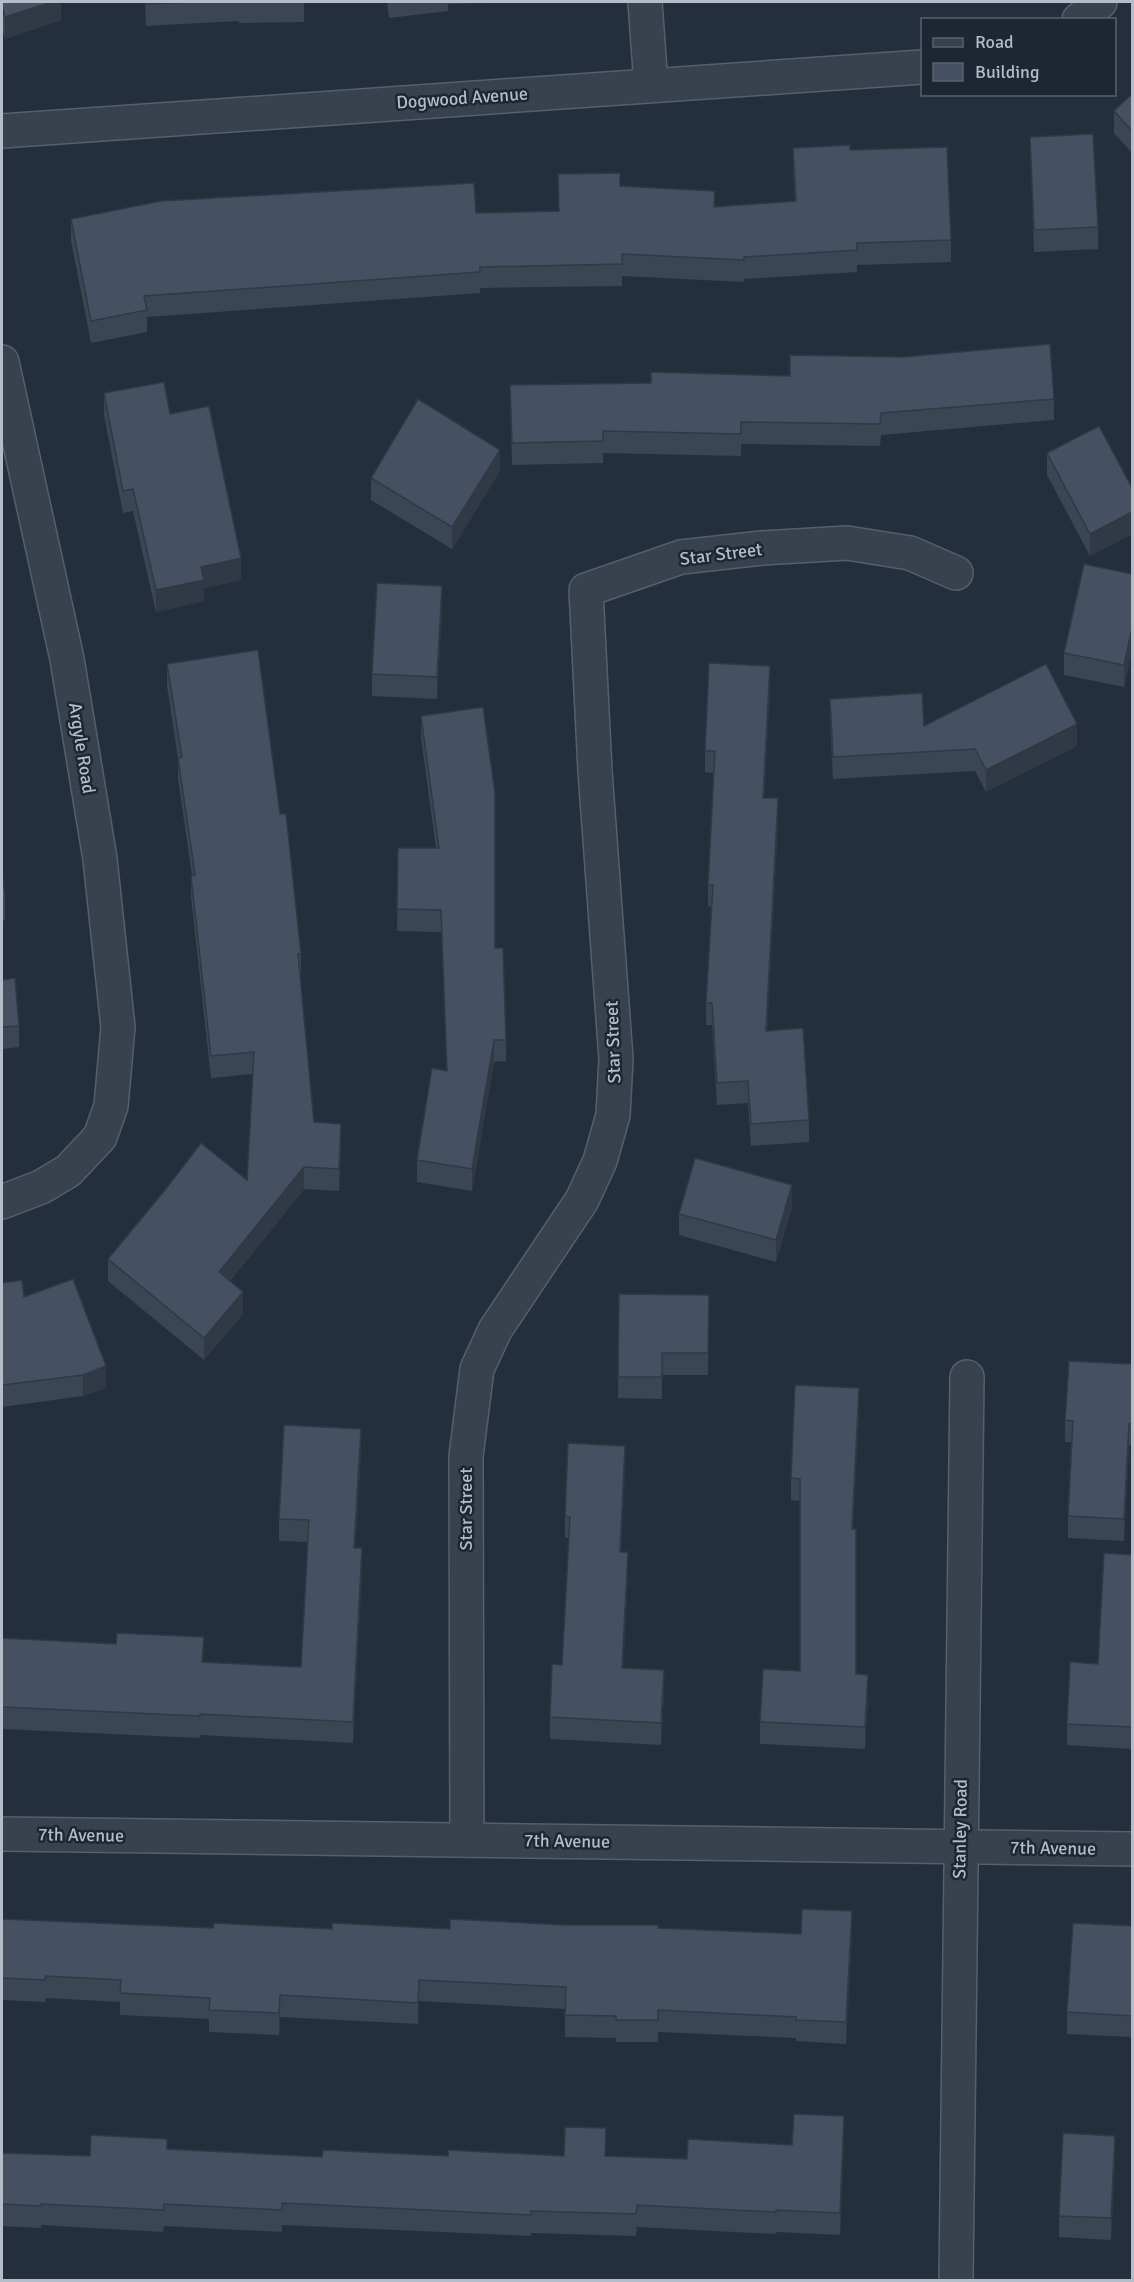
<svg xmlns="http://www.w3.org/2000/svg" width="1134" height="2282" viewBox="0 0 1134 2282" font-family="Signika,sans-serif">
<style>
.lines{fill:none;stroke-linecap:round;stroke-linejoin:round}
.minor-casing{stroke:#565f6c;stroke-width:36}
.minor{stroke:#38414e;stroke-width:33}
.wall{fill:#3b4654}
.shaded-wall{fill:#303945}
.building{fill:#455162;stroke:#303945;stroke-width:1.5}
.labels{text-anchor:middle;stroke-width:5;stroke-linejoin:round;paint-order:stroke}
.street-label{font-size:18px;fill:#b4bcc9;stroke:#1d2633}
</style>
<rect width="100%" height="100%" fill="#242f3e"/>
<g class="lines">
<defs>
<g id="minor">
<path d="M 645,2 L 651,85"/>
<path d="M 1079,20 L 1100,2"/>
<path d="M 2,131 L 922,67"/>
<path d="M 2,362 L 67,659 L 100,859 L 118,1027 L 111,1106 L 100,1137 L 68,1171 L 41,1187 L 2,1202"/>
<path d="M 2,1834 L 1132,1849"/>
<path d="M 467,1840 L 466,1456 L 477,1369 L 495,1330 L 582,1200 L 600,1161 L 613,1115 L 616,1059 L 595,771 L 586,590 L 681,557 L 762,548 L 847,543 L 910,553 L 956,573"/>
<path d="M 956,2280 L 967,1377"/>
</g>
</defs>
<use href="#minor" class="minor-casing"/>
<use href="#minor" class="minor"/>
</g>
<g class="wall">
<path d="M 2,2 L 61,2 L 61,20 L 5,39 L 2,28 Z"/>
<path d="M 145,2 L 304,2 L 304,22 L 239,23 L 239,21 L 146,26 Z"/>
<path d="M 387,2 L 527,2 L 448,4 L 448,11 L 389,18 Z"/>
<path d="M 1132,94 L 1132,153 L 1114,133 L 1114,111 Z"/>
<path d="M 1030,137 L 1098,227 L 1098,249 L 1034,252 Z"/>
<path d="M 793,148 L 850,150 L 951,240 L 951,262 L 857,265 L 857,272 L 744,279 L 744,282 L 622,276 L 622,286 L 480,288 L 480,293 L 147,317 L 147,332 L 91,343 L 71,241 L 71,219 L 559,211 L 558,174 L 620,186 L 715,207 L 795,201 L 793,170 Z"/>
<path d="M 510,385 L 1054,399 L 1054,420 L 881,435 L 880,446 L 741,444 L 741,456 L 603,453 L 603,463 L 512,465 Z"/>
<path d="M 104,393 L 170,414 L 241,580 L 204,588 L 204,601 L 156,612 L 133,511 L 123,513 L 104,415 Z"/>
<path d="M 1047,453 L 1132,488 L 1132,534 L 1090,556 L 1047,475 Z"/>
<path d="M 500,471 L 452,549 L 371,500 L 371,478 Z"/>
<path d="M 1132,574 L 1132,650 L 1124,687 L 1064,675 L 1064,653 Z"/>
<path d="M 442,608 L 437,699 L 372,696 L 372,674 Z"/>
<path d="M 167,664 L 280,814 L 301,954 L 301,975 L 300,975 L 314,1122 L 341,1145 L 339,1191 L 304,1189 L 230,1281 L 243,1314 L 204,1360 L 108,1281 L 108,1259 L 247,1180 L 253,1074 L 211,1078 L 191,897 L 191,876 L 192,875 L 178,779 L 178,758 L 167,686 Z"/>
<path d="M 770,688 L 764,798 L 778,820 L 767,1031 L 809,1120 L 809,1142 L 751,1146 L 748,1103 L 717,1105 L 712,1025 L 706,1025 L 706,1003 L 712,907 L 708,906 L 708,885 L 714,773 L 705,772 L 705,751 Z"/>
<path d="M 830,699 L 924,726 L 1077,746 L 986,792 L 975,771 L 833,779 L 830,720 Z"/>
<path d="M 421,716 L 495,948 L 506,1040 L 506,1061 L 494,1062 L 472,1191 L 417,1182 L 417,1160 L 447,1071 L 441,932 L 397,931 L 398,848 L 436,848 L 421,738 Z"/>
<path d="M 2,869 L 5,898 L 5,920 L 2,921 Z"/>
<path d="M 2,980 L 19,1026 L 19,1047 L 2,1049 Z"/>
<path d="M 792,1207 L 776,1262 L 679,1235 L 679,1214 Z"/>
<path d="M 2,1283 L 24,1297 L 106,1388 L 83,1396 L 2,1407 Z"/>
<path d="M 709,1295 L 708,1375 L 662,1375 L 662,1399 L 618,1398 L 618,1377 Z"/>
<path d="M 1132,1364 L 1132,1446 L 1129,1445 L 1124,1541 L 1068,1538 L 1068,1516 L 1071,1442 L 1065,1442 L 1065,1420 Z"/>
<path d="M 859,1410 L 853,1529 L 856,1674 L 868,1697 L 865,1749 L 760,1744 L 760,1722 L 800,1671 L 800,1501 L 791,1500 L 791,1478 Z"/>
<path d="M 361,1451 L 355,1548 L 362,1570 L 353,1743 L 200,1735 L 200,1738 L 2,1729 L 2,1638 L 204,1662 L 301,1667 L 308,1542 L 279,1541 L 279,1519 Z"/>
<path d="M 625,1468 L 621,1552 L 628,1574 L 623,1668 L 664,1692 L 661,1745 L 550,1739 L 550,1717 L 562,1665 L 569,1538 L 565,1538 L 565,1516 Z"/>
<path d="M 1132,1555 L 1132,1749 L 1067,1745 L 1067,1724 L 1098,1664 Z"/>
<path d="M 2,1919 L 213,1928 L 332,1929 L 450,1929 L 566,1925 L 801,1934 L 852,1933 L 846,2044 L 796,2041 L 796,2038 L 658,2032 L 658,2042 L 616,2042 L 616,2038 L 565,2037 L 565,2009 L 419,2001 L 418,2024 L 280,2017 L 279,2035 L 209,2032 L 209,2019 L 120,2015 L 120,2002 L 46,1998 L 45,2002 L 2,2000 Z"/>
<path d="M 1132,1926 L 1132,2037 L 1067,2034 L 1067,2012 Z"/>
<path d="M 844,2138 L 840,2235 L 776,2232 L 776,2234 L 637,2227 L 636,2236 L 531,2233 L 531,2236 L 282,2225 L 282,2232 L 164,2226 L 163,2232 L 41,2225 L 41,2228 L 2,2226 L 2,2153 L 90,2156 L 167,2149 L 322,2157 L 564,2156 L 687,2159 Z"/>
<path d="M 1115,2158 L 1111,2240 L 1059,2237 L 1059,2216 Z"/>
</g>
<g class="shaded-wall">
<path d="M 52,2 L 61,2 L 61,20 L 5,39 L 5,17 Z"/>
<path d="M 500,450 L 500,471 L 452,549 L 452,527 Z"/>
<path d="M 1132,512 L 1132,534 L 1090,556 L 1090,534 Z"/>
<path d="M 241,558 L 241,580 L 204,588 L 204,601 L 156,612 L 156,590 L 201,567 Z"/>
<path d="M 442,586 L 442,608 L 437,699 L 437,677 Z"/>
<path d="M 1132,628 L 1132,650 L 1124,687 L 1124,665 Z"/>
<path d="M 770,666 L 770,688 L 763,820 L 763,798 Z"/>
<path d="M 1077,724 L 1077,746 L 986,792 L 986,770 Z"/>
<path d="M 778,798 L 778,820 L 766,1052 L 766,1031 Z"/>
<path d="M 494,1040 L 494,1062 L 472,1191 L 472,1169 Z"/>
<path d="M 341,1124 L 341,1145 L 339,1191 L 339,1169 Z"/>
<path d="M 304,1167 L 304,1189 L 219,1294 L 219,1272 Z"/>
<path d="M 792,1185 L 792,1207 L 776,1262 L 776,1240 Z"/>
<path d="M 243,1292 L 243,1314 L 204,1360 L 204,1338 Z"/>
<path d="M 106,1366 L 106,1388 L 83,1396 L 83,1375 Z"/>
<path d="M 859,1388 L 859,1410 L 852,1551 L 852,1529 Z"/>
<path d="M 1129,1424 L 1129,1445 L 1124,1541 L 1124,1519 Z"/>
<path d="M 361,1429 L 361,1451 L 354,1570 L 354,1548 Z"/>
<path d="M 625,1446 L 625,1468 L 620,1574 L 620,1552 Z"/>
<path d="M 362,1548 L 362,1570 L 353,1743 L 353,1722 Z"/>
<path d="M 628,1552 L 628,1574 L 622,1689 L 622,1668 Z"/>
<path d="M 664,1670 L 664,1692 L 661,1745 L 661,1723 Z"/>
<path d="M 868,1675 L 868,1697 L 865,1749 L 865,1727 Z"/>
<path d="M 852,1911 L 852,1933 L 846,2044 L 846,2022 Z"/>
<path d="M 419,1980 L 419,2001 L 418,2024 L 418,2003 Z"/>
<path d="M 280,1995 L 280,2017 L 279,2035 L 279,2013 Z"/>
<path d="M 844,2116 L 844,2138 L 840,2235 L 840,2213 Z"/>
<path d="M 1115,2136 L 1115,2158 L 1111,2240 L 1111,2218 Z"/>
</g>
<g class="building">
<path d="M 2,2 L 52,2 L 5,17 L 2,6 Z"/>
<path d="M 146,2 L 197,2 L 146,4 Z"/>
<path d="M 1132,94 L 1132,131 L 1114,111 Z"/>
<path d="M 1093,134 L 1098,227 L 1034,230 L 1030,137 Z"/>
<path d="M 850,145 L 850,150 L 947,147 L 951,240 L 857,243 L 857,250 L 744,257 L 744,260 L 622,254 L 622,264 L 480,267 L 480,272 L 144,296 L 147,310 L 91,321 L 71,219 L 161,201 L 474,183 L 476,213 L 559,211 L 558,174 L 620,173 L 620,186 L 715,191 L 714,207 L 796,201 L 793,148 Z"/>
<path d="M 1050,344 L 1054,399 L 881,413 L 880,424 L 741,422 L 741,434 L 603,431 L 603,441 L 512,443 L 510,385 L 651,383 L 651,372 L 790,376 L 790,355 L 903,357 Z"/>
<path d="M 164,382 L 170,414 L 209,406 L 241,558 L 201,567 L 204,580 L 156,590 L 133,489 L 123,491 L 104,393 Z"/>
<path d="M 418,399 L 500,450 L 452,527 L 371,478 Z"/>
<path d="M 1099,426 L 1132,488 L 1132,512 L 1090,534 L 1047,453 Z"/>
<path d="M 1084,564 L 1132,574 L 1132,628 L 1124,665 L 1064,653 Z"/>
<path d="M 377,583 L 442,586 L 437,677 L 372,674 Z"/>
<path d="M 258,650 L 280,814 L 286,814 L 301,954 L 298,954 L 314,1122 L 341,1124 L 339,1169 L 304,1167 L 219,1272 L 243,1292 L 204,1338 L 108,1259 L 165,1190 L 201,1143 L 247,1180 L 254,1052 L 211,1056 L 191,876 L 195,875 L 178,758 L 182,757 L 167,664 Z"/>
<path d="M 709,663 L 770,666 L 763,798 L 778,798 L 766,1031 L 803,1028 L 809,1120 L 751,1124 L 748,1081 L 717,1083 L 712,1003 L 706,1003 L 713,885 L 708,885 L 715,751 L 705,751 Z"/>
<path d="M 1046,664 L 1077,724 L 986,770 L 975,749 L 833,757 L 830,699 L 922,693 L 924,726 Z"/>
<path d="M 483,707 L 495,793 L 495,948 L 503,948 L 506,1040 L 494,1040 L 472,1169 L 417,1160 L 432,1068 L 447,1071 L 441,910 L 397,909 L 398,848 L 439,848 L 421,716 Z"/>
<path d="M 2,869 L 5,898 L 2,899 Z"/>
<path d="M 15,978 L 19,1026 L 2,1027 L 2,980 Z"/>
<path d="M 695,1158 L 792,1185 L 776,1240 L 679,1214 Z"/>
<path d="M 73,1279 L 106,1366 L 83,1375 L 2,1385 L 2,1283 L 22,1280 L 24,1297 Z"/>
<path d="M 619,1294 L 709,1295 L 708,1353 L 662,1353 L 662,1377 L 618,1377 Z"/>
<path d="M 1069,1361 L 1132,1364 L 1132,1424 L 1129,1424 L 1124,1519 L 1068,1516 L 1073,1421 L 1065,1420 Z"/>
<path d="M 795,1385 L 859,1388 L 852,1529 L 856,1529 L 856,1674 L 868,1675 L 865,1727 L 760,1722 L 763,1669 L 800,1671 L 800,1479 L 791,1478 Z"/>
<path d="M 284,1425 L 361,1429 L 354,1548 L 362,1548 L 353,1722 L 200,1714 L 200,1716 L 2,1707 L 2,1638 L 116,1644 L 117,1633 L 204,1637 L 202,1662 L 301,1667 L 309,1520 L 279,1519 Z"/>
<path d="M 568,1443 L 625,1446 L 620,1552 L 628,1552 L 622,1668 L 664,1670 L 661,1723 L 550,1717 L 552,1664 L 562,1665 L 570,1517 L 565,1516 Z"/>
<path d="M 1104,1553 L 1132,1555 L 1132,1727 L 1067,1724 L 1070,1662 L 1098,1664 Z"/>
<path d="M 802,1909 L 852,1911 L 846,2022 L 796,2020 L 796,2017 L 658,2010 L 658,2020 L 616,2020 L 616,2016 L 565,2015 L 566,1987 L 419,1980 L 418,2003 L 280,1995 L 279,2013 L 209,2010 L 210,1998 L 120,1993 L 121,1980 L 46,1976 L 45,1980 L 2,1978 L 2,1919 L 213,1928 L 214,1923 L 332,1929 L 332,1923 L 450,1929 L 450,1919 L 566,1925 L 658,1925 L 658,1928 L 801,1934 Z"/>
<path d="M 1073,1923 L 1132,1926 L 1132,2016 L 1067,2012 Z"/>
<path d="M 794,2114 L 844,2116 L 840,2213 L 776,2210 L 776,2212 L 637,2205 L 636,2214 L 531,2211 L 531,2215 L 282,2203 L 282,2210 L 164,2204 L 163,2210 L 41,2204 L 41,2206 L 2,2204 L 2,2153 L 90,2156 L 91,2135 L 167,2139 L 167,2149 L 322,2157 L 323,2150 L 448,2156 L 448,2150 L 564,2156 L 565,2127 L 606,2128 L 605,2156 L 687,2159 L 688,2139 L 792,2145 Z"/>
<path d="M 1063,2133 L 1115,2136 L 1111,2218 L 1059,2216 Z"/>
</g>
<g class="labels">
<g class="street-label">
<text transform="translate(462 98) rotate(-4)" y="6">Dogwood Avenue</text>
<text transform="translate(721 554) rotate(-7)" y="6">Star Street</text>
<text transform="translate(82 748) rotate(81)" y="6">Argyle Road</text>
<text transform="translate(613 1042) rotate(-92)" y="6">Star Street</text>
<text transform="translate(466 1509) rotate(-90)" y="6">Star Street</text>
<text transform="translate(960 1829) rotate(-89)" y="6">Stanley Road</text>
<text transform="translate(81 1835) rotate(1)" y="6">7th Avenue</text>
<text transform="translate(567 1841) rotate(1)" y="6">7th Avenue</text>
<text transform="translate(1053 1848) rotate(1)" y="6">7th Avenue</text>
</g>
</g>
<rect width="1134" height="2282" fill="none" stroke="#b4bcc9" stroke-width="6"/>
<rect x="921" y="18" width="195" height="78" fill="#1d2633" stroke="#59626f" stroke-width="1.5"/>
<rect x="933" y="38" width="30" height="9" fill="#38414e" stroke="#59626f" stroke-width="1.5"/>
<text x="975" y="48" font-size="18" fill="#b4bcc9">Road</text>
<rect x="933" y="63" width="30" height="18" fill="#455162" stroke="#59626f" stroke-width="1.5"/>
<text x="975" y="78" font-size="18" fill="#b4bcc9">Building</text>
</svg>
